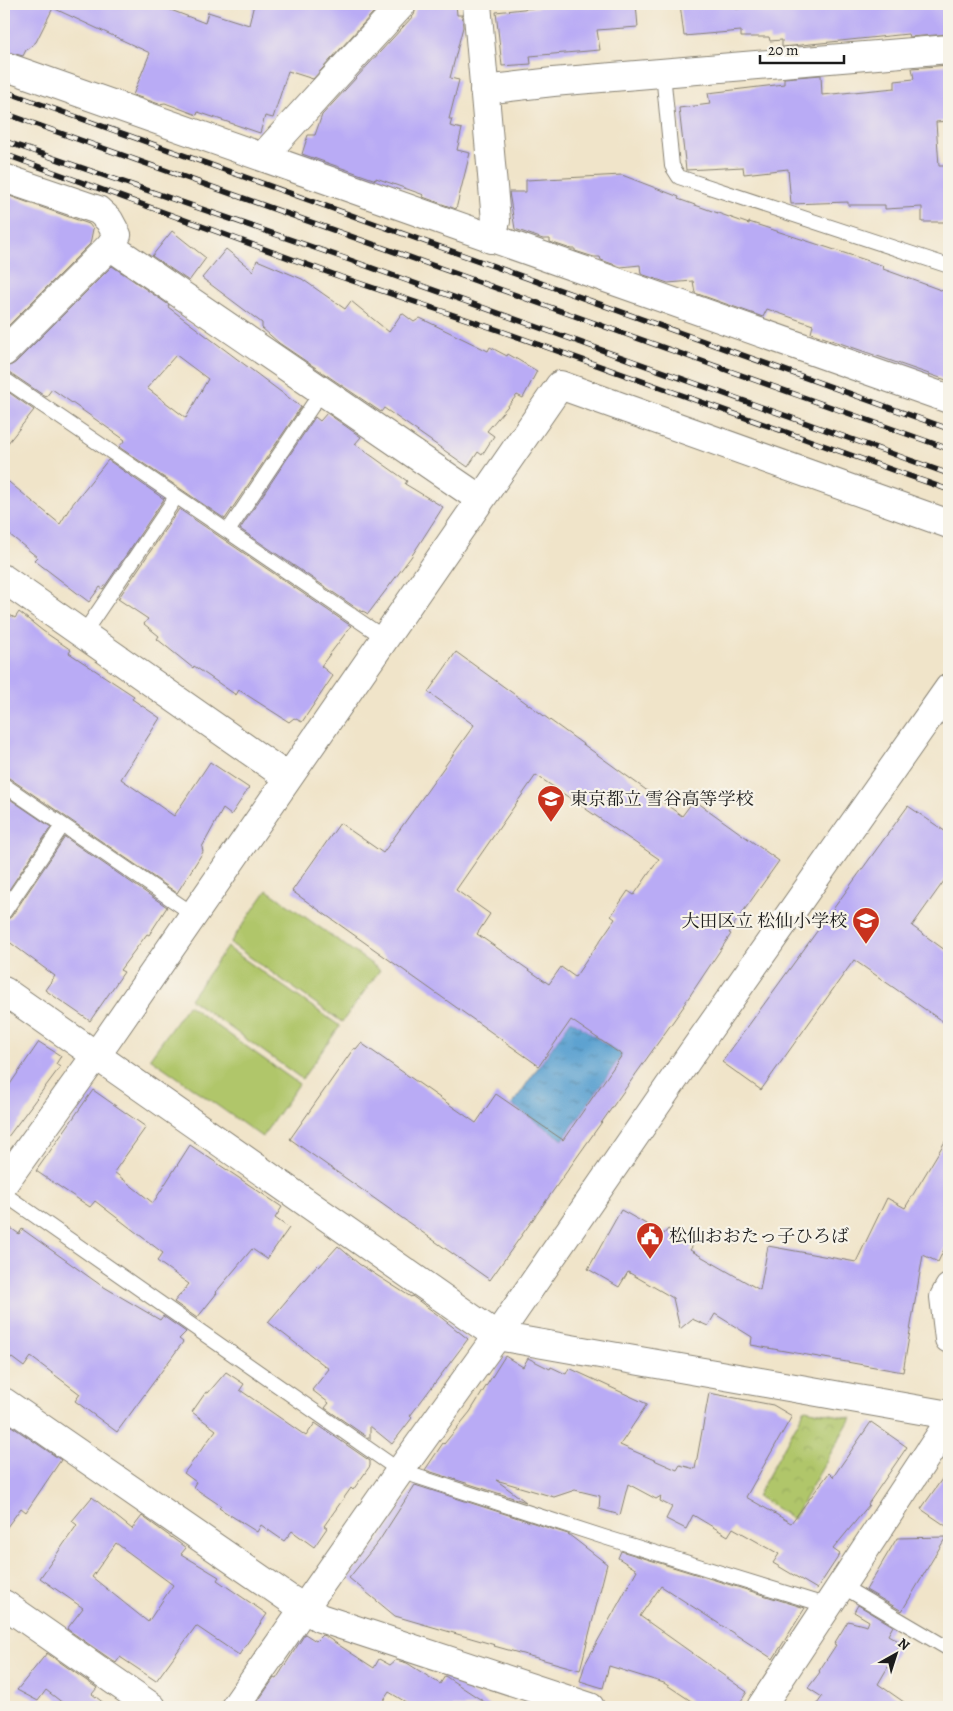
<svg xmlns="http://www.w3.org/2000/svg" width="953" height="1711" viewBox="0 0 953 1711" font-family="Alegreya,'Noto Serif JP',serif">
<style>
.park{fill:url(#park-crowns);stroke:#667144}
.garden{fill:#b0c66b;stroke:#667144}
.water{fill:url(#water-ripples);stroke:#3c5e76}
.building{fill:#b9abf5;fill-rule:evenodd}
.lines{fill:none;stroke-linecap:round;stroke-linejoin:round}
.service-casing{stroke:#868072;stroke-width:16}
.minor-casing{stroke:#868072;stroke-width:30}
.service{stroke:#fff;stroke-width:14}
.minor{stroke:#fff;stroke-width:28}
.rail-casing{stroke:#1c1c1c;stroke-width:5.5}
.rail{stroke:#f7f3e8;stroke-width:4;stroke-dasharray:11;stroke-linecap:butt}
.labels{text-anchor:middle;stroke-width:4.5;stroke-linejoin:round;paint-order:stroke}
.poi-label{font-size:18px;fill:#1c1c1c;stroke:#f7f3e8;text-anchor:start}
</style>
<defs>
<pattern id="park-crowns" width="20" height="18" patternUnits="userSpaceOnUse" patternTransform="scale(1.25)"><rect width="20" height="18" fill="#b0c66b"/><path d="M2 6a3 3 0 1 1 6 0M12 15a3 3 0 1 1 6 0" fill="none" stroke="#97aa5c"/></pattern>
<pattern id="water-ripples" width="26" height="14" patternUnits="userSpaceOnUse" patternTransform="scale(1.25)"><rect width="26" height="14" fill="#5ba1d0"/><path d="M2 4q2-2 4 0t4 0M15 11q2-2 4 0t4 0" fill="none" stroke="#4a82a8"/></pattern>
</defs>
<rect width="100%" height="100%" fill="#f7f3e8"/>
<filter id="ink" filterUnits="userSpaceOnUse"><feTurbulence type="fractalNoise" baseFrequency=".02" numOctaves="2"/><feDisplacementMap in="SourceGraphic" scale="10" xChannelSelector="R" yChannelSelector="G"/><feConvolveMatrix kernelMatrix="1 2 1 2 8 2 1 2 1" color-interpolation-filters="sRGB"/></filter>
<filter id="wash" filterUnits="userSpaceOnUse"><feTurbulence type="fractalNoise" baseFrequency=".0096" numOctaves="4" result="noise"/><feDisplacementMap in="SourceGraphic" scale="20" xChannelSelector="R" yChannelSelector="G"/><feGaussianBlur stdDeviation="1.12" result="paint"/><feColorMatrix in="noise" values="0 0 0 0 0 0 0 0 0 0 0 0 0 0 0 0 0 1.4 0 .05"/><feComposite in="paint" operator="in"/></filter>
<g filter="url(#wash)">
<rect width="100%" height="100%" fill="#f0e4c9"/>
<path class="park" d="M 805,1409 L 851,1418 L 793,1519 L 757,1496 Z"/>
<g class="garden">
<path d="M 267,890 L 380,970 L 342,1022 L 230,943 Z"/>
<path d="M 227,947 L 340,1026 L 302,1079 L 190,999 Z"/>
<path d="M 188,1005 L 299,1084 L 262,1137 L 150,1058 Z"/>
</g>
<path class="water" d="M 571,1020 L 622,1055 L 563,1140 L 512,1105 Z"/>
<g id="blocks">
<g class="building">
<path d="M 4,4 L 155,4 L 205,23 L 208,12 L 249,25 L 254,4 L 381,4 L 313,79 L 288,71 L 273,118 L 265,116 L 260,133 L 198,112 L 197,115 L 165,103 L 159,104 L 133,95 L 150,53 L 53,8 L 36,42 L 26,50 L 23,56 L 4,51 Z"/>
<path d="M 417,4 L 456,4 L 457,15 L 462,15 L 463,27 L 450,78 L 459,80 L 449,119 L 452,119 L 450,126 L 462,129 L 457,150 L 470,153 L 456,209 L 423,197 L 424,195 L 376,178 L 376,180 L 302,154 L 308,135 L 315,135 L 322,115 L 414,15 Z"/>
<path d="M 568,4 L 636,4 L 638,27 L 597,30 L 600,50 L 530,56 L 531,64 L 502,66 L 496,12 Z"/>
<path d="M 680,4 L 736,4 L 736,9 L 784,4 L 794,4 L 794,7 L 827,4 L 831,4 L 831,6 L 855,4 L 947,4 L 949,34 L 909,37 L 908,34 L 782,47 L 782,40 L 770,41 L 769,37 L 741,37 L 741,31 L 684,36 Z"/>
<path d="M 949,65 L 949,121 L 936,122 L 939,166 L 949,166 L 949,222 L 922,222 L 922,207 L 885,209 L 885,205 L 848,205 L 848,202 L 791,204 L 788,169 L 744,174 L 743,167 L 686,170 L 679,108 L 710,104 L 708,93 L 784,84 L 784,78 L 821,75 L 822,95 L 895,88 L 895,81 L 914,79 L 912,68 Z"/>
<path d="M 622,175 L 679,197 L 678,199 L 749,224 L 749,222 L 884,266 L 883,269 L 949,293 L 949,381 L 811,333 L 813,325 L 767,309 L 763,317 L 695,293 L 693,281 L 668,283 L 641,274 L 640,265 L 621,267 L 601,260 L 600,257 L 594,257 L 575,251 L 575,249 L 571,249 L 550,242 L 550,239 L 543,239 L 515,229 L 509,192 L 526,192 L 526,180 Z"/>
<path d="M 4,194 L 89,224 L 93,229 L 90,244 L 4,330 Z"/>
<path d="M 172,231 L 206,258 L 189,281 L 152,256 Z"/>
<path d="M 226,249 L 253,271 L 257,260 L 302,279 L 345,309 L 351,301 L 389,332 L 402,313 L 414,322 L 420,318 L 488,351 L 490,347 L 507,356 L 508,354 L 537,371 L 523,398 L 517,395 L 487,431 L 494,436 L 482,455 L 478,452 L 468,467 L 384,408 L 381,412 L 279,343 L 262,328 L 262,323 L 202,278 Z"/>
<path d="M 112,266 L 169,305 L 168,307 L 301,407 L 225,519 L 119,447 L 125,440 L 52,389 L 46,397 L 9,372 L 4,370 L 4,367 L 8,367 L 15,363 ZM 176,355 L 208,379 L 186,418 L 147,388 Z"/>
<path d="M 4,389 L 34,410 L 4,448 Z"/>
<path d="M 327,413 L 361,437 L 355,444 L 407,481 L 405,484 L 443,507 L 411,557 L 368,614 L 363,611 L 362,612 L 240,529 L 315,417 L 320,421 Z"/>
<path d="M 108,460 L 164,499 L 103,589 L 100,587 L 89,602 L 34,560 L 37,557 L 4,530 L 4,478 L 60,524 L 71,506 Z"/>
<path d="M 179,509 L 351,626 L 321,666 L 333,676 L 302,722 L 294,718 L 289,722 L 239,690 L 236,695 L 194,666 L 193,668 L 157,639 L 159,636 L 144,624 L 148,619 L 118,599 Z"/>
<path d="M 4,612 L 15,618 L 19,612 L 43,631 L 71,650 L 69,653 L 134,696 L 132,699 L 160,718 L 121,779 L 174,816 L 210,762 L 249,788 L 231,815 L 223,809 L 202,847 L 203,852 L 177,893 L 9,778 L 4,776 Z"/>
<path d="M 456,652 L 682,816 L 694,800 L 779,861 L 735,923 L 729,933 L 731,934 L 683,1006 L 684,1006 L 490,1280 L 290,1139 L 354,1048 L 356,1049 L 361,1043 L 476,1123 L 496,1094 L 563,1140 L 622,1055 L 571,1020 L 539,1066 L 292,891 L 340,823 L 383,853 L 474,725 L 428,692 ZM 536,775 L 659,859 L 634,895 L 628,891 L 611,916 L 615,919 L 575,977 L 561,967 L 549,984 L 477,934 L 490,914 L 456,890 Z"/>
<path d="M 4,795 L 51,827 L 4,897 Z"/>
<path d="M 908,806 L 949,834 L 949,874 L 912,926 L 949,953 L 949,1026 L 854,960 L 761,1090 L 722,1062 Z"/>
<path d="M 65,837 L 167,907 L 149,935 L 147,934 L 120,970 L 124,972 L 90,1021 L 45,990 L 55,976 L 4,938 L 4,921 L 11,917 Z"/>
<path d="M 39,1042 L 61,1056 L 56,1064 L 60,1067 L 4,1142 L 4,1093 Z"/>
<path d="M 93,1090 L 146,1127 L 114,1172 L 153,1203 L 190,1145 L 282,1207 L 275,1218 L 289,1228 L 267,1259 L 252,1249 L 216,1292 L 217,1293 L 197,1318 L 174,1302 L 189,1284 L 157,1261 L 163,1253 L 95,1201 L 90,1207 L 36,1171 Z"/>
<path d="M 949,1135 L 949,1239 L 938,1262 L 923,1255 L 903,1372 L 751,1345 L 752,1337 L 715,1314 L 708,1326 L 692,1319 L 680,1329 L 673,1298 L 628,1272 L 619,1287 L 588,1269 L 621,1210 L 664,1234 L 668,1229 L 694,1244 L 690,1250 L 760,1290 L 768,1246 L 856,1262 L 887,1198 L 905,1208 Z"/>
<path d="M 4,1223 L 19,1234 L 22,1229 L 99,1284 L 160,1320 L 163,1316 L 186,1332 L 179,1339 L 183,1342 L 117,1432 L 75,1401 L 80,1394 L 31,1357 L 24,1367 L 4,1352 Z"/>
<path d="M 338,1246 L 359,1264 L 411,1297 L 412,1296 L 438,1315 L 468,1339 L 410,1416 L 412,1418 L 392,1444 L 370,1426 L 370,1439 L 325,1408 L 329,1403 L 312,1390 L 329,1369 L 268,1322 L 317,1265 L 319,1267 Z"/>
<path d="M 505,1356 L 523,1367 L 528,1358 L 550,1369 L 551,1367 L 566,1374 L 569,1368 L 647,1404 L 620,1445 L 677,1470 L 680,1465 L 695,1469 L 709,1393 L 773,1405 L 792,1416 L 746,1497 L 791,1523 L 829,1473 L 833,1477 L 871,1422 L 907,1447 L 868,1504 L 869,1505 L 833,1549 L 840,1554 L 817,1589 L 773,1563 L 779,1554 L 733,1528 L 728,1536 L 693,1515 L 686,1529 L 666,1519 L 672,1507 L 660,1501 L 661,1496 L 656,1499 L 628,1484 L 620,1515 L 599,1509 L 600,1496 L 575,1490 L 554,1497 L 496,1480 L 526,1502 L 425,1470 L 443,1443 L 444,1444 L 470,1412 Z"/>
<path d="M 226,1372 L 244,1384 L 240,1390 L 306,1436 L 315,1423 L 370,1461 L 370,1466 L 353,1490 L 351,1488 L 324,1526 L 327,1528 L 314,1547 L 292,1531 L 284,1541 L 261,1525 L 257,1532 L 219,1508 L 221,1506 L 193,1487 L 196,1482 L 184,1473 L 216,1430 L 192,1412 L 206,1392 L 208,1393 Z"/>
<path d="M 4,1421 L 61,1460 L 26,1512 L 21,1508 L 4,1531 Z"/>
<path d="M 949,1469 L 949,1528 L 921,1509 Z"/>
<path d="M 415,1485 L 568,1534 L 607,1564 L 580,1670 L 494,1646 L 495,1645 L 395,1616 L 349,1578 L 379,1541 Z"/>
<path d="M 92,1497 L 132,1529 L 142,1516 L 186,1548 L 181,1554 L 219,1577 L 217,1580 L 267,1614 L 239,1655 L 196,1626 L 156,1681 L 120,1657 L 116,1663 L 67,1629 L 83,1608 L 40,1578 L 77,1525 L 72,1521 ZM 116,1543 L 173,1585 L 148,1622 L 92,1577 Z"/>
<path d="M 946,1537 L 902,1611 L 866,1590 L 897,1538 Z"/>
<path d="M 621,1551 L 805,1608 L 773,1659 L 661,1586 L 640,1616 L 747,1692 L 737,1707 L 700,1707 L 664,1683 L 609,1666 L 603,1688 L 580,1681 L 585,1664 L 637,1570 L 618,1558 Z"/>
<path d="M 858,1605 L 893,1626 L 888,1635 L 902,1643 L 878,1684 L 911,1707 L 815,1707 L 822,1697 L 808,1688 L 820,1672 L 819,1671 L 836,1645 L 834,1644 L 848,1621 L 867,1626 L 869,1621 L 854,1612 Z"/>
<path d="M 305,1634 L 316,1641 L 322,1635 L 325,1636 L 374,1668 L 379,1659 L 390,1665 L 396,1660 L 407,1663 L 440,1684 L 445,1676 L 492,1707 L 414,1707 L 389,1692 L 379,1707 L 254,1707 L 274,1678 L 276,1679 Z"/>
<path d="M 47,1653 L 97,1688 L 92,1694 L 109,1707 L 68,1707 L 46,1690 L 38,1701 L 17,1690 Z"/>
</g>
</g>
</g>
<g filter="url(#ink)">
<use href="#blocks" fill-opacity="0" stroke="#868072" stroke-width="1"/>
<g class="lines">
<defs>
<g id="service">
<path d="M 663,73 L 672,166 L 679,177 L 949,266"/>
<path d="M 4,379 L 386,639"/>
<path d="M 228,531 L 322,391"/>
<path d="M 83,634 L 176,497"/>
<path d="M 4,785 L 193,914"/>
<path d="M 4,912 L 62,826"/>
<path d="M 4,1194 L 400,1471 L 604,1537 L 828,1606"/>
<path d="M 842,1586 L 949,1649"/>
</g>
<g id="minor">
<path d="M 477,4 L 496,221 L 491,239"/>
<path d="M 4,66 L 949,399"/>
<path d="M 484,90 L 553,82 L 949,49"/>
<path d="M 263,156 L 402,4"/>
<path d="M 4,178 L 98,210 L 109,220 L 117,235 L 110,246 L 4,352"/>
<path d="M 110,246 L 480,499"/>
<path d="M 4,579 L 287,777"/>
<path d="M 4,991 L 497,1336 L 949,1415"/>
<path d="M 4,1183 L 107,1040 L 560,385 L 949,524"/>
<path d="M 949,1288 L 944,1297 L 949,1339"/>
<path d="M 4,1402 L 291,1600 L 320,1618 L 590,1707"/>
<path d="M 4,1604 L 152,1707"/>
<path d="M 235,1707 L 400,1471 L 497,1336 L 690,1056 L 949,688"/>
<path d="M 761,1707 L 949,1422"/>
</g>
</defs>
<use href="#service" class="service-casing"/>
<use href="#minor" class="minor-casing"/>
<use href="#service" class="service"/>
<use href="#minor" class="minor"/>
<defs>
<g id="rail">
<path d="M 4,91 L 949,429"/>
<path d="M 4,113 L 949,449"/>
<path d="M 4,141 L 347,259 L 949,474"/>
<path d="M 4,154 L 341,277 L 501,331 L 949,490"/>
</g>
</defs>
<use href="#rail" class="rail-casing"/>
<use href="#rail" class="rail"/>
</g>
</g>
<defs>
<symbol id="school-pin" viewBox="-11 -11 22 30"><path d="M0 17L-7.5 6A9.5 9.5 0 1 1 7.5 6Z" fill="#c8321e" stroke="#f7f3e8"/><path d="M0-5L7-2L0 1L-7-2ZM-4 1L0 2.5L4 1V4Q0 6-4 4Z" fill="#fff"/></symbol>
<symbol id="civic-pin" viewBox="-11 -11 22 30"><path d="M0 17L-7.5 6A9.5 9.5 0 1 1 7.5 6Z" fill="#c8321e" stroke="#f7f3e8"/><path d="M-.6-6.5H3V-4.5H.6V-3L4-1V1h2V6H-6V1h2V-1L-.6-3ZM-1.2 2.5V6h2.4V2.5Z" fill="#fff"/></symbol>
</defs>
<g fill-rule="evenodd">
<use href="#school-pin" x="535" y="783" width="32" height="43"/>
<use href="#school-pin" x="850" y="905" width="32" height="43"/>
<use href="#civic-pin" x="634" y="1220" width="32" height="43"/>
</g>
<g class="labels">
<g class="poi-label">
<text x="570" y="805">東京都立 雪谷高等学校</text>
<text x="847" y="927" text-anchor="end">大田区立 松仙小学校</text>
<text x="669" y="1242">松仙おおたっ子ひろば</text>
</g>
</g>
<rect width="953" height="1711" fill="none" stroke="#f7f3e8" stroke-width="20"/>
<g transform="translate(896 1654) rotate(39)" stroke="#f7f3e8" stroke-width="4" paint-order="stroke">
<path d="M0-4L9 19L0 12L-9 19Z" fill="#1c1c1c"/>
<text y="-8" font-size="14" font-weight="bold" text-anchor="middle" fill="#1c1c1c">N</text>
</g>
<path d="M760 55v8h84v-8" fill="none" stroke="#1c1c1c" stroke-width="2.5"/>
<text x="768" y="55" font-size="15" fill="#1c1c1c" stroke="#f7f3e8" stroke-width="4" paint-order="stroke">20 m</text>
</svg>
